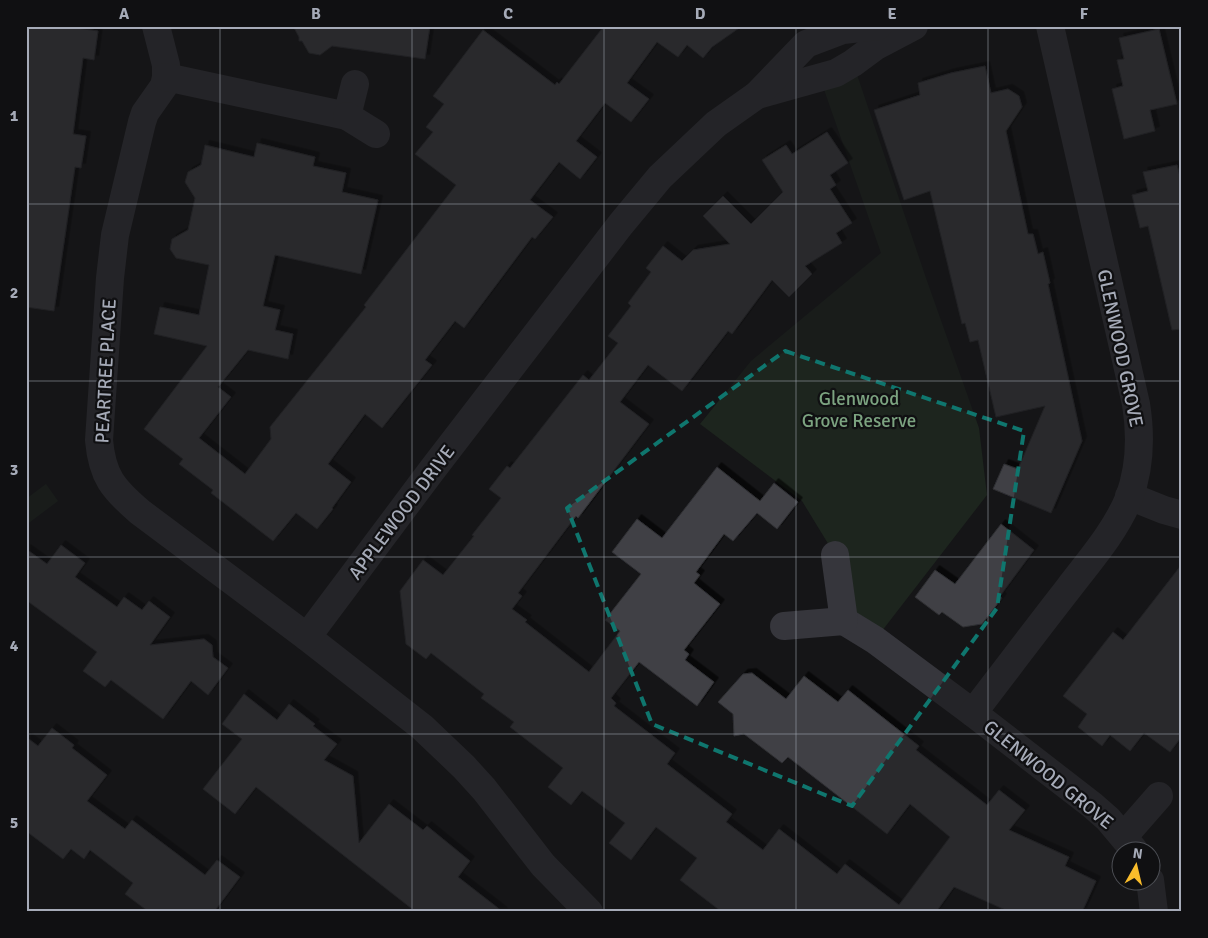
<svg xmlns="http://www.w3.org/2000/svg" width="1208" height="938" viewBox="0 0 1208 938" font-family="Signika,sans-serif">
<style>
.green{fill:#1d251e}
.building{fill:#3f4044;stroke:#2f2f33;filter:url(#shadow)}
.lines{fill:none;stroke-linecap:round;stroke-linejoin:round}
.street{stroke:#36363c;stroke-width:28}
.marked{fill:none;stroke:#0f766e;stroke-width:4;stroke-dasharray:10 6;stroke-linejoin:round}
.grid{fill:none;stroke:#a6abb8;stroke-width:1;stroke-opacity:0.55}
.labels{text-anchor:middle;stroke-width:4.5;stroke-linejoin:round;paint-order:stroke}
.street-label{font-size:19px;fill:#a6abb8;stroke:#101012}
.park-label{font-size:19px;fill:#7ca380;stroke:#101012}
.neatline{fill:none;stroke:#a6abb8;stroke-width:2}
.grid-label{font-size:16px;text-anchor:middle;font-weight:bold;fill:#a6abb8}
</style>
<defs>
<filter id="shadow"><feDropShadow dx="4.5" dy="-4.5" stdDeviation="0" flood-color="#0009"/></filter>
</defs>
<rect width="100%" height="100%" fill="#151517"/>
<g class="green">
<path d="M 853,63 L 926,278 L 979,428 L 987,495 L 875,640 L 863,632 L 835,555 L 802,501 L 700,424 L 751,361 L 881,253 L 820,78 Z"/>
<path d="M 46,484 L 58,501 L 26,525 L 26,499 Z"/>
</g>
<g class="building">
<path d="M 26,26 L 63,26 L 98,31 L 94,60 L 83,58 L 73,134 L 86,136 L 81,168 L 75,167 L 54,311 L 26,307 Z"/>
<path d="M 293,26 L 430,26 L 425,59 L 332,46 L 320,55 L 309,53 L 302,41 L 299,41 L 299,37 Z"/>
<path d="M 604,26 L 742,26 L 712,47 L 703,58 L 687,45 L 678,57 L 657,42 L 627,83 L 649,99 L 631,122 L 605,103 L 576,141 L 597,157 L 580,179 L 559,162 L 530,200 L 553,217 L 535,239 L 532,237 L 464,328 L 455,321 L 425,360 L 432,365 L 382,428 L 365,414 L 328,464 L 351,482 L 332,508 L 333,509 L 317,529 L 296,513 L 273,541 L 211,493 L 213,490 L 179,464 L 183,459 L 144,429 L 207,346 L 154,334 L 160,307 L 199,315 L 209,265 L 176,258 L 170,249 L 172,239 L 188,230 L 195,198 L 185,182 L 188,172 L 201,165 L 205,145 L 254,157 L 257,143 L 315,157 L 313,166 L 346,173 L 342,192 L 378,200 L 361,274 L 275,255 L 263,306 L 280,310 L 275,330 L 293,334 L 288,359 L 248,350 L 218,387 L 231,397 L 199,438 L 245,474 L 271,439 L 270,427 L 366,307 L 364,305 L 456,185 L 415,154 L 433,132 L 426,127 L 444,104 L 433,96 L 483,30 L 555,85 L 557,82 L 559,84 Z"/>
<path d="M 1159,29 L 1177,104 L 1150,110 L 1155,131 L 1124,139 L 1112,89 L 1123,86 L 1117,60 L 1124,59 L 1119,38 Z"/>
<path d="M 985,66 L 991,93 L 1008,89 L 1019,96 L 1022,107 L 1006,131 L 1028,234 L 1033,234 L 1038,254 L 1043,252 L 1050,283 L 1048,284 L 1082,441 L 1051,513 L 993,489 L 1004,464 L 1018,469 L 1045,406 L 996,417 L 978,340 L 970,342 L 965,323 L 962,324 L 930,191 L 904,200 L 874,110 L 920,95 L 918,83 L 951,73 Z"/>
<path d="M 827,132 L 848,163 L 830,175 L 836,185 L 830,189 L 852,223 L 836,233 L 842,243 L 805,266 L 812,274 L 789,297 L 772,280 L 732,334 L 728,331 L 682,391 L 648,365 L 620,402 L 649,424 L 578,518 L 576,516 L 518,593 L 522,596 L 512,609 L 527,620 L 525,622 L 589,672 L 620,631 L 605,620 L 641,574 L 612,552 L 637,519 L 662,538 L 717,467 L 760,501 L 774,483 L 798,502 L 777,529 L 757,513 L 733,541 L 724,534 L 696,572 L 700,575 L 694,583 L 720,604 L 684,650 L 689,654 L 685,660 L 714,682 L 697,706 L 639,662 L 611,698 L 616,703 L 614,706 L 675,753 L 667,764 L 732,814 L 726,822 L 763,850 L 779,829 L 837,874 L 845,864 L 899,905 L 950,837 L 910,804 L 887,834 L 788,757 L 782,763 L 744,734 L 734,736 L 733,714 L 718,702 L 743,674 L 752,673 L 786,699 L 804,676 L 838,702 L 848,690 L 919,746 L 916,750 L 987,805 L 999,790 L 1025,810 L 1009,830 L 1069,857 L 1065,866 L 1096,881 L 1082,912 L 1010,912 L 954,887 L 936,912 L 722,912 L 680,880 L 697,858 L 656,827 L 631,860 L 609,843 L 625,823 L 582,791 L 571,805 L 548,787 L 563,768 L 510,727 L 514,722 L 481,698 L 484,694 L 431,653 L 426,659 L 406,644 L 400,591 L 423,560 L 443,575 L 474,536 L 472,535 L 501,498 L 489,489 L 507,466 L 510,468 L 583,375 L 589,380 L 618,343 L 608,336 L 631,306 L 628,303 L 651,272 L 646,268 L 663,246 L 682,261 L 693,250 L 730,244 L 703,216 L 723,196 L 751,224 L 783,192 L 762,160 L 786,145 L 792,154 Z"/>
<path d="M 1177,165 L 1182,184 L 1182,329 L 1172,330 L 1148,226 L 1140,228 L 1132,195 L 1148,191 L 1143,172 Z"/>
<path d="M 1001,524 L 1034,550 L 1000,596 L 1002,598 L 982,624 L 963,627 L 942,612 L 939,615 L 915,597 L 935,570 L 955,584 Z"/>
<path d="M 61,545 L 85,563 L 75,577 L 117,607 L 124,597 L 142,610 L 149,601 L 170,617 L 150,645 L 204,639 L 212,645 L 213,657 L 228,668 L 208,695 L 191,681 L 163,719 L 111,680 L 105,687 L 83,671 L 97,652 L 26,600 L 26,549 L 47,564 Z"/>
<path d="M 1182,564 L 1182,736 L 1170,752 L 1144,733 L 1130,751 L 1110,735 L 1102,746 L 1078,727 L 1087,714 L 1063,696 L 1113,632 L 1123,640 Z"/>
<path d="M 244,694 L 277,720 L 289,704 L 315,724 L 313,726 L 337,744 L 324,760 L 353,776 L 359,843 L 389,804 L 423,830 L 427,826 L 470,861 L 458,877 L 503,912 L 416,912 L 256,787 L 235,814 L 203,789 L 242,739 L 222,724 Z"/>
<path d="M 52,728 L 74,745 L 72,748 L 107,775 L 87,801 L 125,829 L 132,820 L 205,875 L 217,860 L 240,877 L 214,912 L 149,912 L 125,894 L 133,883 L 90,850 L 84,859 L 71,849 L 63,859 L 26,831 L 26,737 L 38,746 Z"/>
</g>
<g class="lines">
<g class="street">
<path d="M 156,26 L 166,65 L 166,77 L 164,86 L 145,113 L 142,122 L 115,235 L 110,278 L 99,440 C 102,476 113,489 140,512 L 307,637 L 422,727 L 464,767 L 484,789 L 543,865 L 589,912"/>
<path d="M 166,77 L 347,116 L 355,84"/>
<path d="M 757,95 L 836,73 L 853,63 L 876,46 L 914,26"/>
<path d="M 347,116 L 376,134"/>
<path d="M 1129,496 L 1164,510 L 1182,515"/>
<path d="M 844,621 L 875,640 L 973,713 L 1092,805 L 1108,819 L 1134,850"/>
<path d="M 784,626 L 844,621 L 835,555"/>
<path d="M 307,637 L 432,470 L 621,224 L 660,177 L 716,124 L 757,95 L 806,44 L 843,30 L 878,26"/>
<path d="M 973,713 C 1005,671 1036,630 1068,589 C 1090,560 1115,532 1129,498 C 1140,468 1141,435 1136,404 L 1050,26"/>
<path d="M 1124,836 L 1159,796"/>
<path d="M 1150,880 L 1154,912"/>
</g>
</g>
<path d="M0 0H1208V938H0ZM 785,351 L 1024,431 L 997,608 L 852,806 L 652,724 L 567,508 Z" fill="#151517" fill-opacity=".55" fill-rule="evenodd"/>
<path class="marked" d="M 785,351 L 1024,431 L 997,608 L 852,806 L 652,724 L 567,508 Z"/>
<path class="grid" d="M 220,26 L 220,912M 412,26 L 412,912M 604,26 L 604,912M 796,26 L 796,912M 988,26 L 988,912M 26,204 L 1182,204M 26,381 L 1182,381M 26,557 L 1182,557M 26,734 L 1182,734"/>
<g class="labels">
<g class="street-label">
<text transform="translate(1121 348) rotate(78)" y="7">GLENWOOD GROVE</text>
<text transform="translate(105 371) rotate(-87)" y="7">PEARTREE PLACE</text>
<text transform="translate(401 512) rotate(-53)" y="7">APPLEWOOD DRIVE</text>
<text transform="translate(1049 774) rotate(39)" y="7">GLENWOOD GROVE</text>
</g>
<g class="park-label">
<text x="859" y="405">Glenwood<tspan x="859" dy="22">Grove Reserve</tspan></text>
</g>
</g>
<rect width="1208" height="938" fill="none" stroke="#101012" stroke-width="55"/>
<g transform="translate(1136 866) rotate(8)"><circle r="24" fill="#101012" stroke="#4c4e54"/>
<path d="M0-4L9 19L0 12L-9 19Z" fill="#f9bc2b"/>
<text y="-8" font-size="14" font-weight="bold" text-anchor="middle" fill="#a6abb8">N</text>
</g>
<rect x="28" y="28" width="1152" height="882" class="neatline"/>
<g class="grid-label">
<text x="124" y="19">A</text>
<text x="316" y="19">B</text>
<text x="508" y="19">C</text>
<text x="700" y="19">D</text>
<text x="892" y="19">E</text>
<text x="1084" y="19">F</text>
<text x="14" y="121">1</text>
<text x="14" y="298">2</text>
<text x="14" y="475">3</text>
<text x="14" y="651">4</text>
<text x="14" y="828">5</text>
</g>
</svg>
